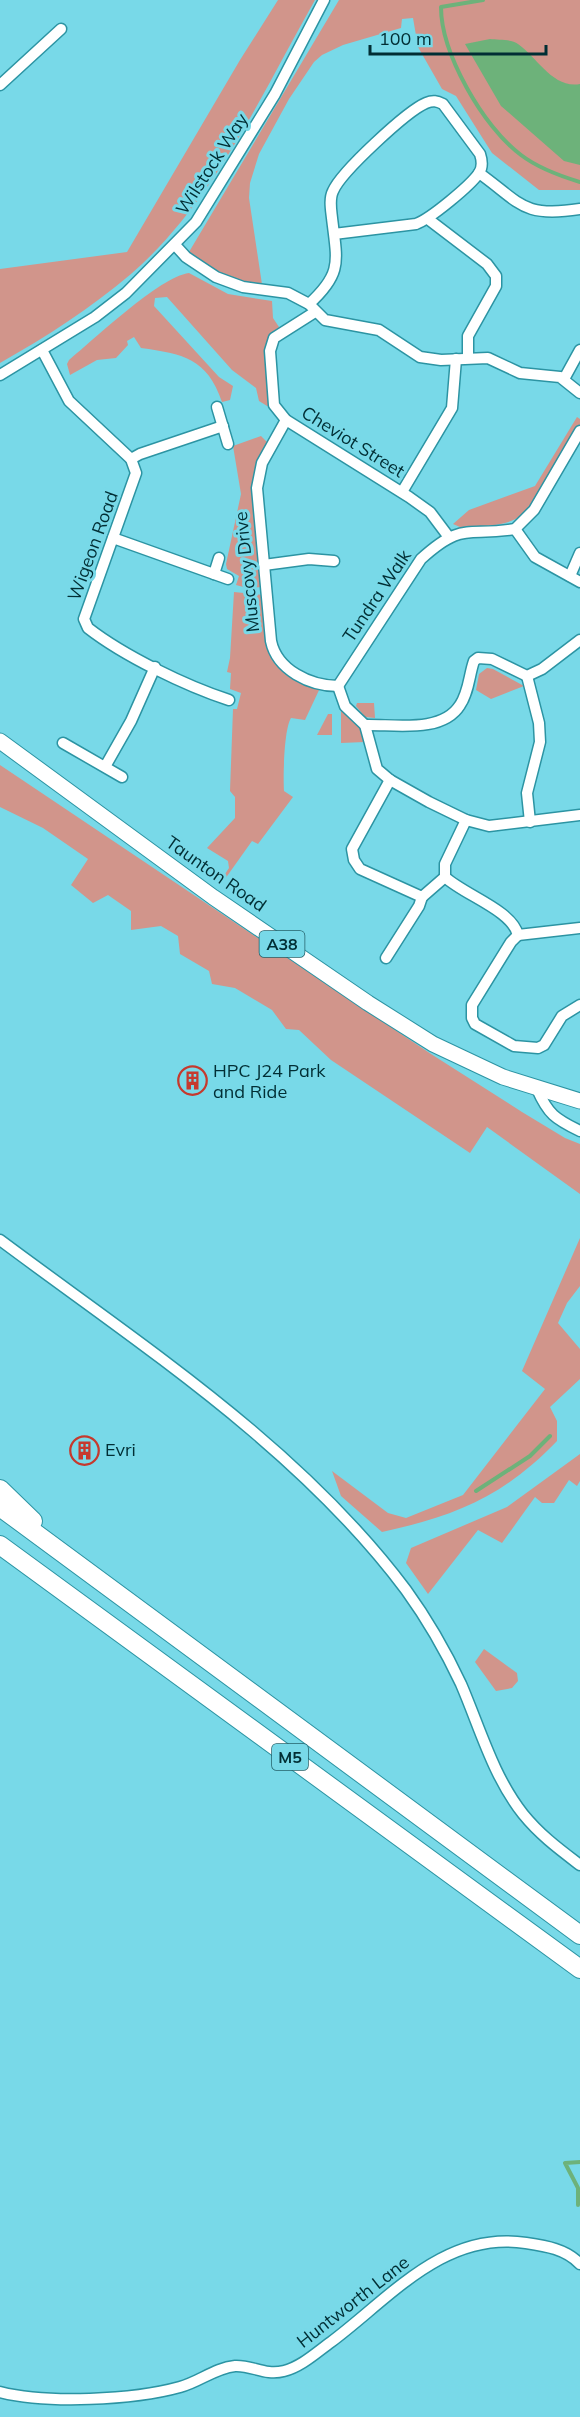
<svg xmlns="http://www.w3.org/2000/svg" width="580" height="2417" viewBox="0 0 580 2417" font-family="Mulish,sans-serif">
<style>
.green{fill:#d1958b}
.water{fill:#6db27a}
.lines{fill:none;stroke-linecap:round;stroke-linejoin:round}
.stream{stroke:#6db27a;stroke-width:4}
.minor-casing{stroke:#2c94a3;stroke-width:13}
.primary-casing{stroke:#2c94a3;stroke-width:17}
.motorway-casing{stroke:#2c94a3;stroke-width:20}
.minor{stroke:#fff;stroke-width:10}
.primary{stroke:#fff;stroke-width:15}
.motorway{stroke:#fff;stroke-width:18}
.labels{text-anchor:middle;stroke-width:6;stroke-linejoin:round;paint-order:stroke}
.shield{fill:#78d9e8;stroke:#25616a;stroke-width:1.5}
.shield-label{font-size:16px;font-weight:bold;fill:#012e34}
.street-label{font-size:18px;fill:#012e34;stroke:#78d9e8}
.poi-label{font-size:18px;fill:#012e34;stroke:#78d9e8;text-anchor:start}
</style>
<rect width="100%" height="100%" fill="#78d9e8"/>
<g class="green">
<path d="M 278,0 L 315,0 C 262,93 214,202 131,274 C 91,308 46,337 0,363 L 0,269 L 127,252 L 240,60 Z"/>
<path d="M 339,0 L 580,0 L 580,190 L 539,190 L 492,153 L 456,96 L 442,89 L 418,47 L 413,18 L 402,19 L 401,28 L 343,45 L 322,55 L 314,62 L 289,99 L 259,154 L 250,183 L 249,198 L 263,291 L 254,290 L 186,257 Z"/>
<path d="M 189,273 L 228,294 L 272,301 L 273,318 L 279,327 L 266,344 L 272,409 L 259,401 L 256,388 L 232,370 L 167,297 L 155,298 L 154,306 L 219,377 L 233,386 L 230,400 L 222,402 C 207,358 183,354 141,348 L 134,337 L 127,341 L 128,345 L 116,358 L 97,360 L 70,375 L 67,364 L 69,360 C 95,339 159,277 189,273 Z"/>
<path d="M 577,417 L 580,419 L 580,424 C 565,449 539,511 511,521 C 496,527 476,526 460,527 L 453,524 L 469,510 L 535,486 Z"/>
<path d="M 261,436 L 267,442 L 262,453 L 263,587 L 247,588 L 236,585 L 239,576 L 227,569 L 226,564 L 241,494 L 233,446 Z"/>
<path d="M 234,592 L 263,595 L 271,650 L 320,688 L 305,720 L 291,718 C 284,729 283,777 284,791 L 293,797 L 258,844 L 252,841 L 225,879 L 223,877 L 229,868 L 228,861 L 207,848 L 235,818 L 235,797 L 230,791 L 233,709 L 237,709 L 241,693 L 230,689 L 231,673 L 227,672 L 230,658 Z"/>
<path d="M 487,668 L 493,669 L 524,686 L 491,699 L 476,690 L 479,674 Z"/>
<path d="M 357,703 L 374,703 L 375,718 L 365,717 L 356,706 Z"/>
<path d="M 341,706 L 365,734 L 365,742 L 341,743 Z"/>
<path d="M 328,714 L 332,714 L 332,735 L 317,735 Z"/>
<path d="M 0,765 L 431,1054 L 522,1112 L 565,1138 L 580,1144 L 580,1194 L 487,1127 L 470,1153 L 331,1060 L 299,1030 L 286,1029 L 272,1010 L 235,988 L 212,984 L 209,971 L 180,954 L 178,936 L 161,926 L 131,930 L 131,911 L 108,895 L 93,903 L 71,885 L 88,859 L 43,828 L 0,807 Z"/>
<path d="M 580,1238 L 580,1286 L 567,1303 L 558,1323 L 580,1349 L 580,1379 L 550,1407 L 557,1421 L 557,1441 C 504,1496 456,1516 382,1532 L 341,1496 L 332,1471 L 388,1513 L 406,1518 L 463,1495 L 545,1389 L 522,1371 Z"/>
<path d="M 580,1454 L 580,1481 L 577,1486 L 569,1480 L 554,1503 L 542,1503 L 535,1497 L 502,1543 L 478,1530 L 428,1594 L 406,1563 L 411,1548 L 507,1507 Z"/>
<path d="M 484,1649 L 517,1673 L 518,1681 L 512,1688 L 496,1691 L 475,1662 Z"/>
</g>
<path class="water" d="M 490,39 C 498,40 512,39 518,44 C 537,57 553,89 580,84 L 580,165 L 564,161 L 501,106 L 465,44 Z"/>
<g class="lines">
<g class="stream">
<path d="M 483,0 L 441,7 C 441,53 483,127 521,155 C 538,168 560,176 580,182"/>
<path d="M 476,1491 L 530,1456 L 550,1436"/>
<path d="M 578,2205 L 578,2188 L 565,2163 L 580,2162"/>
</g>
<defs>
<g id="minor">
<path d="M 0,85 L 61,29"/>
<path d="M 479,173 C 521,203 522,218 580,209"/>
<path d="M 428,219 L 487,264 L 496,276 L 496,286 L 468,336 L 468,357"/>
<path d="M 175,245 L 186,257 L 216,277 L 243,287 L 288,293 L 309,304 L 325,320 L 379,330 L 420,357 L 441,360 L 488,358 L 520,373 L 560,377 L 580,393"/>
<path d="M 309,304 C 343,273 337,261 332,218 C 331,209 329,199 333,191 C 341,172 407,111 426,103 C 433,100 437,101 443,104 L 480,154 C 482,160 483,167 479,173 C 470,186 430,219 416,224 L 334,234"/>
<path d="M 315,312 L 274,338 L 270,351 L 274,405 L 286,420 L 409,497 L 430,512 L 448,536"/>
<path d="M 42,350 L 69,401 L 131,459 L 136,473 L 84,619 L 88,628 C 124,656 186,686 229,700"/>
<path d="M 0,375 L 95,317 L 126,293 L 196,222 L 275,94 L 324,0"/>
<path d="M 564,379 L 580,350"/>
<path d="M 217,407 L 228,444"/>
<path d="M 286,420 L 262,463 L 257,488 L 271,641 C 277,670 310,686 338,686"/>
<path d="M 131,459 L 140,454 L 223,426"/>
<path d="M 402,492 L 452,408 L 456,359"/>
<path d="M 515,529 L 535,557 L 580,582"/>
<path d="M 113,538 L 228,579"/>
<path d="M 264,565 L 309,559 L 334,561"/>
<path d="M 214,574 L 219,558"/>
<path d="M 570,576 L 580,553"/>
<path d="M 527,676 L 539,723 L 540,742 L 527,793 L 530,822"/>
<path d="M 338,686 L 421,559 C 463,521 466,537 515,529 L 534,510 L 580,431"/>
<path d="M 338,686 L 345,706 L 365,725 L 377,769 L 390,780 L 429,802 L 466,820 L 489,826 L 580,815"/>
<path d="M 365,725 C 393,724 442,734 460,705 C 469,692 469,675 474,661 L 478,658 L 492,659 L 527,676 L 542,669 L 580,640"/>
<path d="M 63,743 L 122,777"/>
<path d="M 106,765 L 131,721 L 155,667"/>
<path d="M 390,780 L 352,849 L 354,860 L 360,869 L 422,897 L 445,877"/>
<path d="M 466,820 L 445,864 L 445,877 C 464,895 512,910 518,935 L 580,928"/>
<path d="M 518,935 L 511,942 L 472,1005 L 472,1018 L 475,1024 L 514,1046 L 538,1048 L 544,1045 L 562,1016 L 580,1005"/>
<path d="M 386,958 L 419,906 L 422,897"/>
<path d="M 537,1089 C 548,1114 555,1119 580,1131"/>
<path d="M 0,1240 C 142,1346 299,1447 406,1590 C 427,1619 446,1652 461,1684 C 480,1728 493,1776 523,1814 C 540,1835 559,1849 580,1865"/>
<path d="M 0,2392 C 47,2404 133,2400 180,2387 C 199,2382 215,2368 235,2366 C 252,2365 265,2376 284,2371 C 301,2367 317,2352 331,2342 C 389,2299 444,2230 526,2243 C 546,2246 566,2249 580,2264"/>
</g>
<path id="primary" d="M 0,741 L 213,897 L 368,1003 L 433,1044 L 503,1077 L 580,1101"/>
<g id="motorway">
<path d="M 0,1489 L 33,1521"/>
<path d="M 0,1507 L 580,1935"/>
<path d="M 0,1545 L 580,1969"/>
</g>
</defs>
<use href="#minor" class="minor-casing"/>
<use href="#primary" class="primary-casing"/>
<use href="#motorway" class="motorway-casing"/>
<use href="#minor" class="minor"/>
<use href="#primary" class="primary"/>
<use href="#motorway" class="motorway"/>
</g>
<defs>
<symbol id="building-ring" viewBox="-11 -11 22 22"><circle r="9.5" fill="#78d9e8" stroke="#c6392d" stroke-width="1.5"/><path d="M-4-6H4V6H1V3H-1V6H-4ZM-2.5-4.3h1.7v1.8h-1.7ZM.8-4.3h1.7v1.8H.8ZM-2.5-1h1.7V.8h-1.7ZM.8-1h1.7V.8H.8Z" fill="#c6392d"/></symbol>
</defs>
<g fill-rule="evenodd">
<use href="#building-ring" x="176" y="1064" width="33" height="33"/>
<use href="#building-ring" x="68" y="1434" width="33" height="33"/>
</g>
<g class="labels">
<g class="shield">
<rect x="259.5" y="931" width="45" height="26" rx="4.5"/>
<rect x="272" y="1744" width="36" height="26" rx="4.5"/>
</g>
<g class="shield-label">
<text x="282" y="950">A38</text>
<text x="290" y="1763">M5</text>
</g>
<g class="street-label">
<text transform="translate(212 164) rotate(-57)" y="6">Wilstock Way</text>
<text transform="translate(353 442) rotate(32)" y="6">Cheviot Street</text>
<text transform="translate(93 546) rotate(-70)" y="6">Wigeon Road</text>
<text transform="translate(247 572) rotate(-96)" y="6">Muscovy Drive</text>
<text transform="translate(377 596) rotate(-56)" y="6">Tundra Walk</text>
<text transform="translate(216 874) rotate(35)" y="6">Taunton Road</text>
<text transform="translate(353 2302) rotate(-38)" y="6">Huntworth Lane</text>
</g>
<g class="poi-label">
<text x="213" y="1077">HPC J24 Park<tspan x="213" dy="21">and Ride</tspan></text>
<text x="105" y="1456">Evri</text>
</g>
</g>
<path d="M370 45v9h176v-9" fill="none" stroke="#012e34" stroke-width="3"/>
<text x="379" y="45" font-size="18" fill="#012e34" stroke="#78d9e8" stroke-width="4.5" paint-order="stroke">100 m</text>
</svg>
